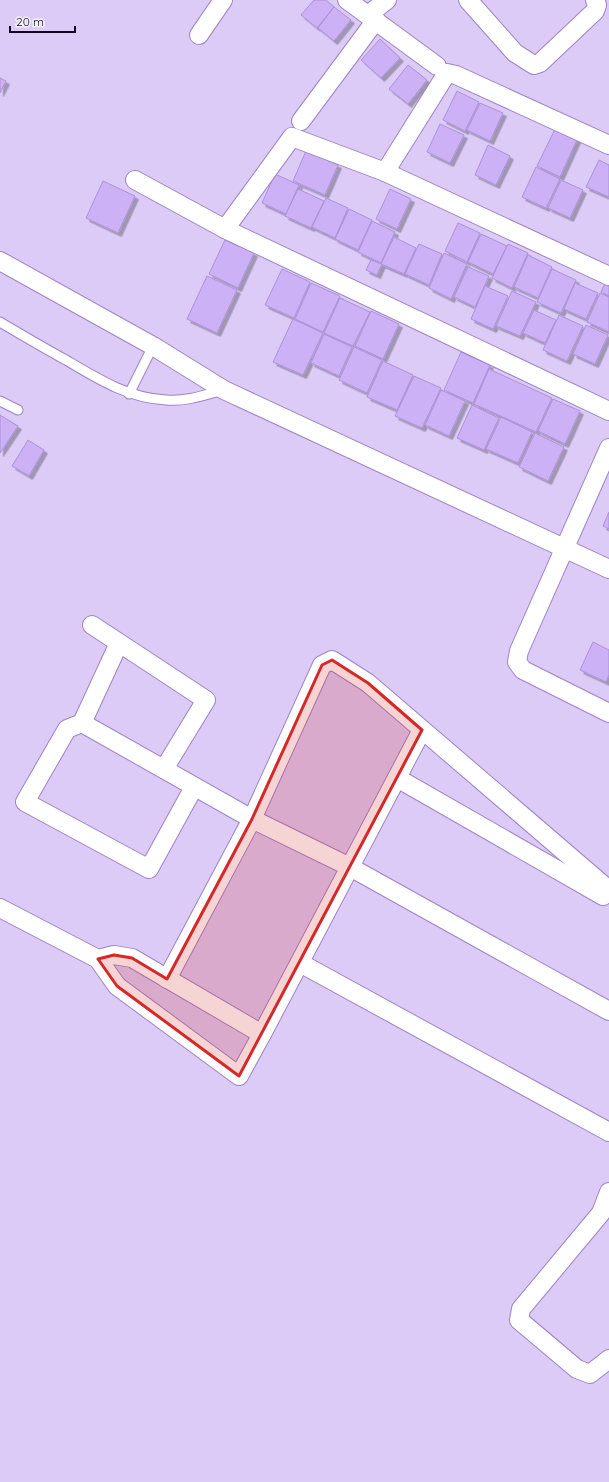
<svg xmlns="http://www.w3.org/2000/svg" width="609" height="1482" viewBox="0 0 609 1482" font-family="Quicksand,sans-serif">
<style>
.building{fill:#ccb1f7;stroke:#ac91d6;filter:url(#shadow)}
.lines{fill:none;stroke-linecap:round;stroke-linejoin:round}
.service-casing{stroke:#9e83c7;stroke-width:11}
.minor-casing{stroke:#9e83c7;stroke-width:20}
.service{stroke:#fff;stroke-width:9}
.minor{stroke:#fff;stroke-width:18}
.marked{fill:#d62828;fill-opacity:0.2;stroke:#d62828;stroke-width:3;stroke-linejoin:round}
</style>
<defs>
<filter id="shadow"><feDropShadow dx="3.5" dy="3.5" stdDeviation="0" flood-color="#0004"/></filter>
</defs>
<rect width="100%" height="100%" fill="#dbcbf6"/>
<g class="building">
<path d="M 314,0 L 326,0 L 334,7 L 317,28 L 301,15 Z"/>
<path d="M 334,7 L 351,20 L 334,41 L 318,28 Z"/>
<path d="M 380,39 L 400,58 L 381,78 L 361,60 Z"/>
<path d="M 408,65 L 427,80 L 408,104 L 389,89 Z"/>
<path d="M 0,78 L 6,81 L 0,93 Z"/>
<path d="M 457,91 L 479,102 L 465,131 L 443,120 Z"/>
<path d="M 480,103 L 503,113 L 490,141 L 467,130 Z"/>
<path d="M 558,123 L 580,133 L 560,177 L 537,166 Z"/>
<path d="M 440,124 L 464,135 L 450,163 L 427,152 Z"/>
<path d="M 488,145 L 510,156 L 496,185 L 475,175 Z"/>
<path d="M 306,151 L 338,165 L 325,195 L 293,181 Z"/>
<path d="M 599,160 L 609,165 L 609,197 L 586,187 Z"/>
<path d="M 536,167 L 560,179 L 546,208 L 522,197 Z"/>
<path d="M 275,174 L 299,185 L 286,214 L 262,203 Z"/>
<path d="M 561,180 L 583,190 L 570,218 L 548,208 Z"/>
<path d="M 103,181 L 135,196 L 118,233 L 86,218 Z"/>
<path d="M 298,189 L 324,201 L 311,228 L 285,216 Z"/>
<path d="M 390,189 L 411,199 L 397,229 L 376,219 Z"/>
<path d="M 326,198 L 348,208 L 335,238 L 312,227 Z"/>
<path d="M 349,209 L 372,220 L 358,250 L 335,239 Z"/>
<path d="M 372,221 L 395,232 L 381,263 L 358,252 Z"/>
<path d="M 458,223 L 480,233 L 467,262 L 445,251 Z"/>
<path d="M 481,234 L 507,246 L 493,274 L 468,262 Z"/>
<path d="M 394,237 L 416,248 L 404,274 L 381,264 Z"/>
<path d="M 225,240 L 254,253 L 238,288 L 209,274 Z"/>
<path d="M 419,244 L 442,254 L 429,285 L 405,274 Z"/>
<path d="M 508,244 L 528,253 L 512,288 L 492,278 Z"/>
<path d="M 444,253 L 467,264 L 451,299 L 429,288 Z"/>
<path d="M 528,255 L 552,267 L 538,298 L 514,287 Z"/>
<path d="M 371,260 L 382,264 L 377,275 L 366,270 Z"/>
<path d="M 468,267 L 489,276 L 475,307 L 454,297 Z"/>
<path d="M 282,269 L 310,282 L 294,318 L 265,305 Z"/>
<path d="M 552,269 L 576,280 L 561,313 L 537,302 Z"/>
<path d="M 207,276 L 237,290 L 217,333 L 187,319 Z"/>
<path d="M 608,277 L 609,278 L 609,296 L 601,292 Z"/>
<path d="M 311,283 L 340,296 L 323,332 L 295,319 Z"/>
<path d="M 575,283 L 598,293 L 586,319 L 564,309 Z"/>
<path d="M 485,286 L 508,296 L 493,329 L 471,319 Z"/>
<path d="M 512,291 L 536,302 L 520,336 L 496,326 Z"/>
<path d="M 600,293 L 609,297 L 609,332 L 587,322 Z"/>
<path d="M 340,298 L 370,312 L 353,346 L 324,333 Z"/>
<path d="M 534,310 L 556,320 L 545,343 L 523,333 Z"/>
<path d="M 371,311 L 399,324 L 383,359 L 355,346 Z"/>
<path d="M 559,315 L 583,326 L 567,361 L 543,350 Z"/>
<path d="M 293,319 L 323,333 L 303,375 L 273,362 Z"/>
<path d="M 586,325 L 608,335 L 595,364 L 573,354 Z"/>
<path d="M 324,334 L 352,347 L 339,376 L 311,363 Z"/>
<path d="M 354,347 L 382,360 L 367,393 L 339,380 Z"/>
<path d="M 461,352 L 490,365 L 473,403 L 444,390 Z"/>
<path d="M 383,361 L 413,375 L 397,410 L 367,397 Z"/>
<path d="M 489,369 L 552,398 L 536,432 L 474,404 Z"/>
<path d="M 414,376 L 441,388 L 422,428 L 395,416 Z"/>
<path d="M 441,390 L 465,401 L 449,436 L 425,425 Z"/>
<path d="M 553,399 L 580,411 L 565,444 L 538,431 Z"/>
<path d="M 472,405 L 499,418 L 484,450 L 457,438 Z"/>
<path d="M 0,415 L 18,426 L 0,453 Z"/>
<path d="M 501,417 L 532,432 L 518,463 L 486,449 Z"/>
<path d="M 535,433 L 564,447 L 548,481 L 519,467 Z"/>
<path d="M 28,440 L 44,450 L 29,476 L 12,466 Z"/>
<path d="M 609,512 L 609,529 L 603,526 Z"/>
<path d="M 593,642 L 609,650 L 609,675 L 606,682 L 580,670 Z"/>
</g>
<g class="lines">
<defs>
<g id="service">
<path d="M 0,322 C 22,335 44,348 66,360 C 98,379 128,398 166,400 C 185,402 205,395 223,390"/>
<path d="M 129,394 L 153,346"/>
<path d="M 0,401 L 18,410"/>
</g>
<g id="minor">
<path d="M 347,0 L 437,66"/>
<path d="M 468,0 L 515,53 L 534,65 L 540,63 L 595,11 L 597,5 L 595,0"/>
<path d="M 368,15 L 387,0"/>
<path d="M 199,35 L 223,0"/>
<path d="M 301,121 L 376,20"/>
<path d="M 385,172 L 447,73 L 456,75 L 609,145"/>
<path d="M 135,180 L 225,229 L 609,411"/>
<path d="M 225,229 L 292,137 L 385,172 L 609,276"/>
<path d="M 0,261 L 153,346 L 224,390 L 609,569"/>
<path d="M 609,448 L 519,651 L 517,662 L 523,670 L 609,713"/>
<path d="M 92,625 L 206,700 L 164,769"/>
<path d="M 119,643 L 82,723 L 67,729 L 25,802 L 149,869 L 194,787"/>
<path d="M 82,723 L 252,819 L 167,979"/>
<path d="M 397,778 L 603,896"/>
<path d="M 609,890 L 368,683 L 332,660 L 322,665 L 252,819 L 350,867 L 609,1011"/>
<path d="M 0,908 L 98,959 L 117,986 L 239,1076 L 262,1034 L 132,958 L 114,955 L 98,959"/>
<path d="M 300,963 L 609,1132"/>
<path d="M 262,1034 L 422,730"/>
<path d="M 609,1192 L 601,1213 L 521,1309 L 519,1320 L 577,1369 L 590,1374 L 609,1359"/>
</g>
</defs>
<use href="#service" class="service-casing"/>
<use href="#minor" class="minor-casing"/>
<use href="#service" class="service"/>
<use href="#minor" class="minor"/>
</g>
<path class="marked" d="M 332,660 L 368,683 L 422,730 L 239,1076 L 117,986 L 98,959 L 114,955 L 132,958 L 167,979 L 252,819 L 322,665 Z"/>
<path d="M10 26v6h65v-6" fill="none" stroke="#11061e" stroke-width="2"/>
<text x="16" y="26" font-size="12" fill="#11061e" stroke="#f6f3fb" stroke-width="3" paint-order="stroke">20 m</text>
</svg>
